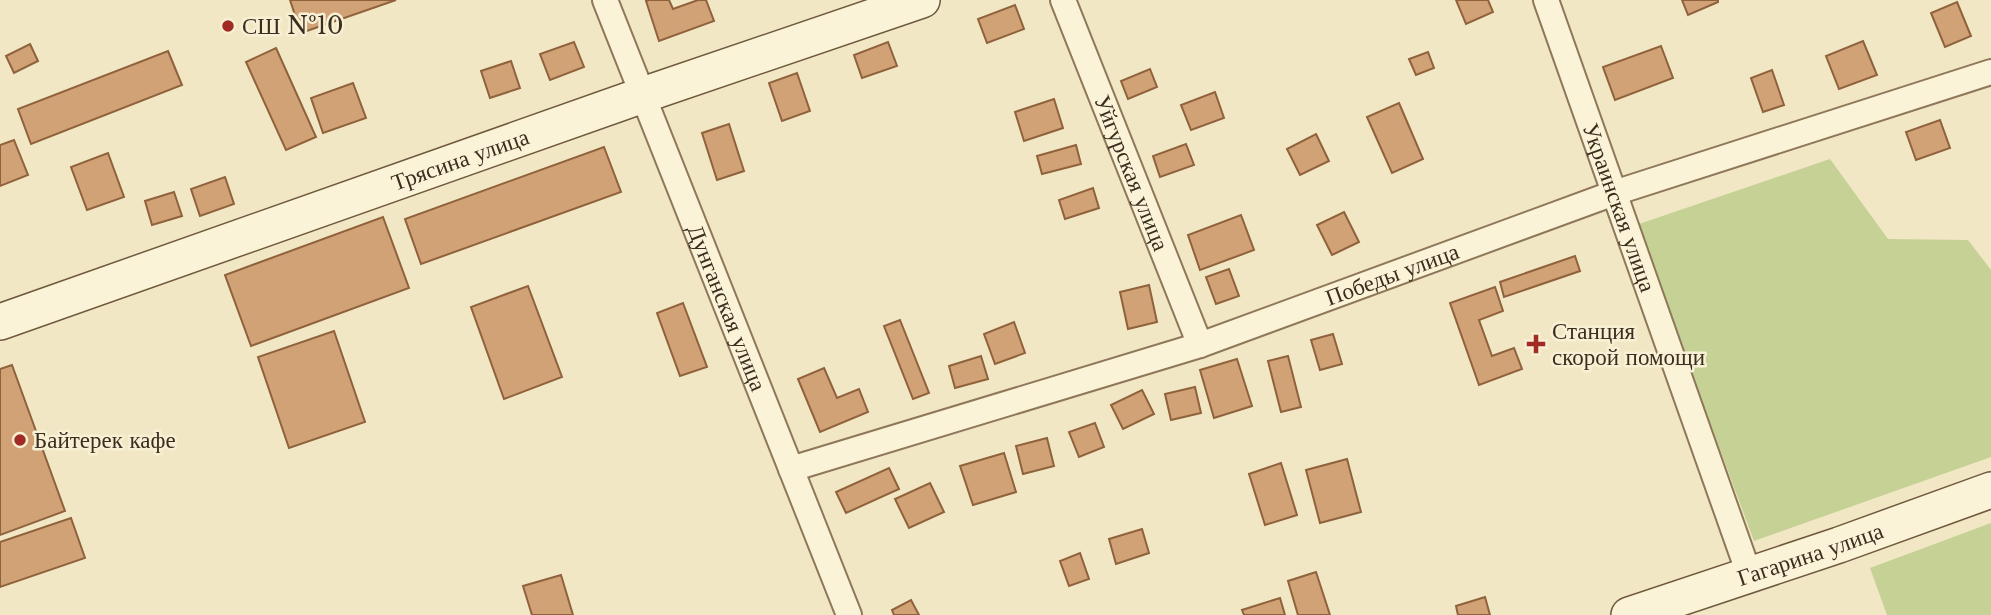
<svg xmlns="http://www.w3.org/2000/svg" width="1991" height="615" viewBox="0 0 1991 615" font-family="'Libre Baskerville',serif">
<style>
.green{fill:#c6d196}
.building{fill:#d2a277;stroke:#8f623c;stroke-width:2}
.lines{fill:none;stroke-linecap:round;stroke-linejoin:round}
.street-casing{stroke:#8e7859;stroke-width:28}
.secondary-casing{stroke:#6f593c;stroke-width:38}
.street{stroke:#fbf3d8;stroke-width:24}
.secondary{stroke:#fbf3d8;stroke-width:35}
.poi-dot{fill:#a12b24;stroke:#f8f0d4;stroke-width:2.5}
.labels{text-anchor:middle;stroke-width:5;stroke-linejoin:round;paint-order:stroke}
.poi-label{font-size:23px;fill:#3c2e1e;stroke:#f8f0d4;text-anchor:start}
.street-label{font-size:23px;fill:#3c2e1e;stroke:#f8f0d4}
</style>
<rect width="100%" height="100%" fill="#f1e7c4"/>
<g class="green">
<path d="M 1830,159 L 1888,239 L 1968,240 L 1991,270 L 1991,457 L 1754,541 L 1636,225 Z"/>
<path d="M 1991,523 L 1991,615 L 1887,615 L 1870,568 Z"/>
</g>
<g class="building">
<path d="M 290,0 L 396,0 L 301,33 Z"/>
<path d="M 649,0 L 669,0 L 673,9 L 698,0 L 706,0 L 714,21 L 659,41 L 646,1 Z"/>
<path d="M 1456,0 L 1488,0 L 1493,12 L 1466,24 Z"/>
<path d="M 1682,0 L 1718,0 L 1718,2 L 1688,15 Z"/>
<path d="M 1957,2 L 1971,36 L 1945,47 L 1931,13 Z"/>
<path d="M 1015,5 L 1024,29 L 987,43 L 978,19 Z"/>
<path d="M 1863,41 L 1877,75 L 1839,89 L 1826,56 Z"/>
<path d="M 574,42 L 584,67 L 550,80 L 540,54 Z"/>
<path d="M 888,42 L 897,66 L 862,78 L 854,55 Z"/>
<path d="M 30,44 L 38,61 L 14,73 L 6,56 Z"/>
<path d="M 1661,46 L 1673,78 L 1615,100 L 1603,67 Z"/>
<path d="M 276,48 L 316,137 L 286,150 L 246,62 Z"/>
<path d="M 168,51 L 182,85 L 31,144 L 18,109 Z"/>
<path d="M 1428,52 L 1434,68 L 1416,75 L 1409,59 Z"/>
<path d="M 511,61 L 520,88 L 490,98 L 481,71 Z"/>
<path d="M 1150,69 L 1157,87 L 1128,99 L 1121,81 Z"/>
<path d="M 1772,70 L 1784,105 L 1763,112 L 1751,78 Z"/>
<path d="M 797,73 L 810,111 L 782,121 L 769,83 Z"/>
<path d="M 353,83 L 366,118 L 323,133 L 311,98 Z"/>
<path d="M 1215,92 L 1224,118 L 1191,130 L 1181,105 Z"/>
<path d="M 1054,99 L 1063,128 L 1024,141 L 1015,112 Z"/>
<path d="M 1399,103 L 1423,159 L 1392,173 L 1367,117 Z"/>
<path d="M 1940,120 L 1950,148 L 1916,160 L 1906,132 Z"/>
<path d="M 729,124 L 744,171 L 717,180 L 702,133 Z"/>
<path d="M 1316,134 L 1329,161 L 1300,175 L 1287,149 Z"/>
<path d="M 14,140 L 28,175 L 0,186 L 0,145 Z"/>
<path d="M 1186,144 L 1194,165 L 1160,177 L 1153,156 Z"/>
<path d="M 1076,145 L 1081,164 L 1042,174 L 1037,156 Z"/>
<path d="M 604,147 L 621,192 L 421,264 L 405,219 Z"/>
<path d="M 108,153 L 124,197 L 87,210 L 71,167 Z"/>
<path d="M 225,177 L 234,204 L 200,216 L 191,189 Z"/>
<path d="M 1093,188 L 1099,208 L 1065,219 L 1059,200 Z"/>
<path d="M 174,192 L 182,216 L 152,225 L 145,201 Z"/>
<path d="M 1344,212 L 1359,242 L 1332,255 L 1317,225 Z"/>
<path d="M 1241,215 L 1254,250 L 1200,270 L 1188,235 Z"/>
<path d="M 383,217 L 409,288 L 251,346 L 225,275 Z"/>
<path d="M 1575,256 L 1580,271 L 1504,297 L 1500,282 Z"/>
<path d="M 1229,269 L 1239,296 L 1216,304 L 1206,277 Z"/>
<path d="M 1149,285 L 1157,322 L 1128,329 L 1120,292 Z"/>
<path d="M 528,286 L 562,377 L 504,399 L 471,307 Z"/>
<path d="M 1495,287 L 1503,311 L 1479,320 L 1492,356 L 1514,348 L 1522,369 L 1479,385 L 1450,303 Z"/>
<path d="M 683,303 L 707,367 L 680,376 L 657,313 Z"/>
<path d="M 900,320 L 929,393 L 913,399 L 884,326 Z"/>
<path d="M 1014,322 L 1025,353 L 995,364 L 984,334 Z"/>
<path d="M 334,331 L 365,422 L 289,448 L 258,357 Z"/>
<path d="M 1333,334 L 1342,364 L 1320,370 L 1311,340 Z"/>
<path d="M 981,356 L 988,379 L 955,388 L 949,366 Z"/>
<path d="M 1288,356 L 1301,407 L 1281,412 L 1268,361 Z"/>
<path d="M 1237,359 L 1252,406 L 1214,418 L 1200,370 Z"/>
<path d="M 12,365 L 65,511 L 0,535 L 0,369 Z"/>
<path d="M 824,368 L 837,398 L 859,389 L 868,412 L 820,432 L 798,379 Z"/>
<path d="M 1195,387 L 1201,413 L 1171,420 L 1165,394 Z"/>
<path d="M 1142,390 L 1154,414 L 1123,429 L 1111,405 Z"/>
<path d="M 1095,423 L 1104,447 L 1079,457 L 1069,432 Z"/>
<path d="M 1047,438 L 1054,466 L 1023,474 L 1016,446 Z"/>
<path d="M 1004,453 L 1016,492 L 973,505 L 960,466 Z"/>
<path d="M 1347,459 L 1361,512 L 1320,523 L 1306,470 Z"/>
<path d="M 1281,463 L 1297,515 L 1265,525 L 1249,474 Z"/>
<path d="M 889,468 L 899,489 L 846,513 L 836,492 Z"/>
<path d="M 930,483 L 944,512 L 909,528 L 895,499 Z"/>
<path d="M 71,518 L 85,558 L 0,587 L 0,542 Z"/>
<path d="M 1142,529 L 1149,553 L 1116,564 L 1109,539 Z"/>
<path d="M 1080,553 L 1089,579 L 1069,586 L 1060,561 Z"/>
<path d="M 1316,572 L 1330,615 L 1298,615 L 1288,581 Z"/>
<path d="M 561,575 L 573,615 L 532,615 L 523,586 Z"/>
<path d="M 1485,597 L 1490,615 L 1458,615 L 1456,606 Z"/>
<path d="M 1280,598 L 1285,615 L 1244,615 L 1242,610 Z"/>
<path d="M 911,600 L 919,615 L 894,615 L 892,610 Z"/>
</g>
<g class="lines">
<defs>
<g id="street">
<path id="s1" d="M 605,0 L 849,615"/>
<path id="s2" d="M 1063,0 L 1200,345"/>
<path id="s3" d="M 1546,0 L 1749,574"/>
<path id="s4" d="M 791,469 L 1200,345 L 1614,193 L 1991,72"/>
</g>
<g id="secondary">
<path id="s5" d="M 0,322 L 643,95 L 922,0"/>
<path id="s6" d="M 1629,615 L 1839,545 L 1991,490"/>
</g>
</defs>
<use href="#street" class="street-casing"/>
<use href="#secondary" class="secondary-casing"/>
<use href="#street" class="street"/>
<use href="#secondary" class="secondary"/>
</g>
<g class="poi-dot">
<circle cx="228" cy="26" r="7"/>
<path d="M1532.5 333.5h7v7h7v7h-7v7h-7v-7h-7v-7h7z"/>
<circle cx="20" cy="440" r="7"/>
</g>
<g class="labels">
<g class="poi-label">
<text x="242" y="34">СШ №10</text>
<text x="1552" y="339">Станция<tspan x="1552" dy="26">скорой помощи</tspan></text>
<text x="34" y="448">Байтерек кафе</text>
</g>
<g class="street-label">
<text dy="8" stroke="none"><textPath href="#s5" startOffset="488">Трясина улица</textPath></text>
<text dy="8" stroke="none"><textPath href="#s2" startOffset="186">Уйгурская улица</textPath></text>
<text dy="8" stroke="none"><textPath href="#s3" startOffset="220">Украинская улица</textPath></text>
<text dy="8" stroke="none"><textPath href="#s4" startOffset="632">Победы улица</textPath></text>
<text dy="8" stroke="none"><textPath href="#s1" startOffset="331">Дунганская улица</textPath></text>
<text dy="8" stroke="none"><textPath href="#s6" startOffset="191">Гагарина улица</textPath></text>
</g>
</g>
</svg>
